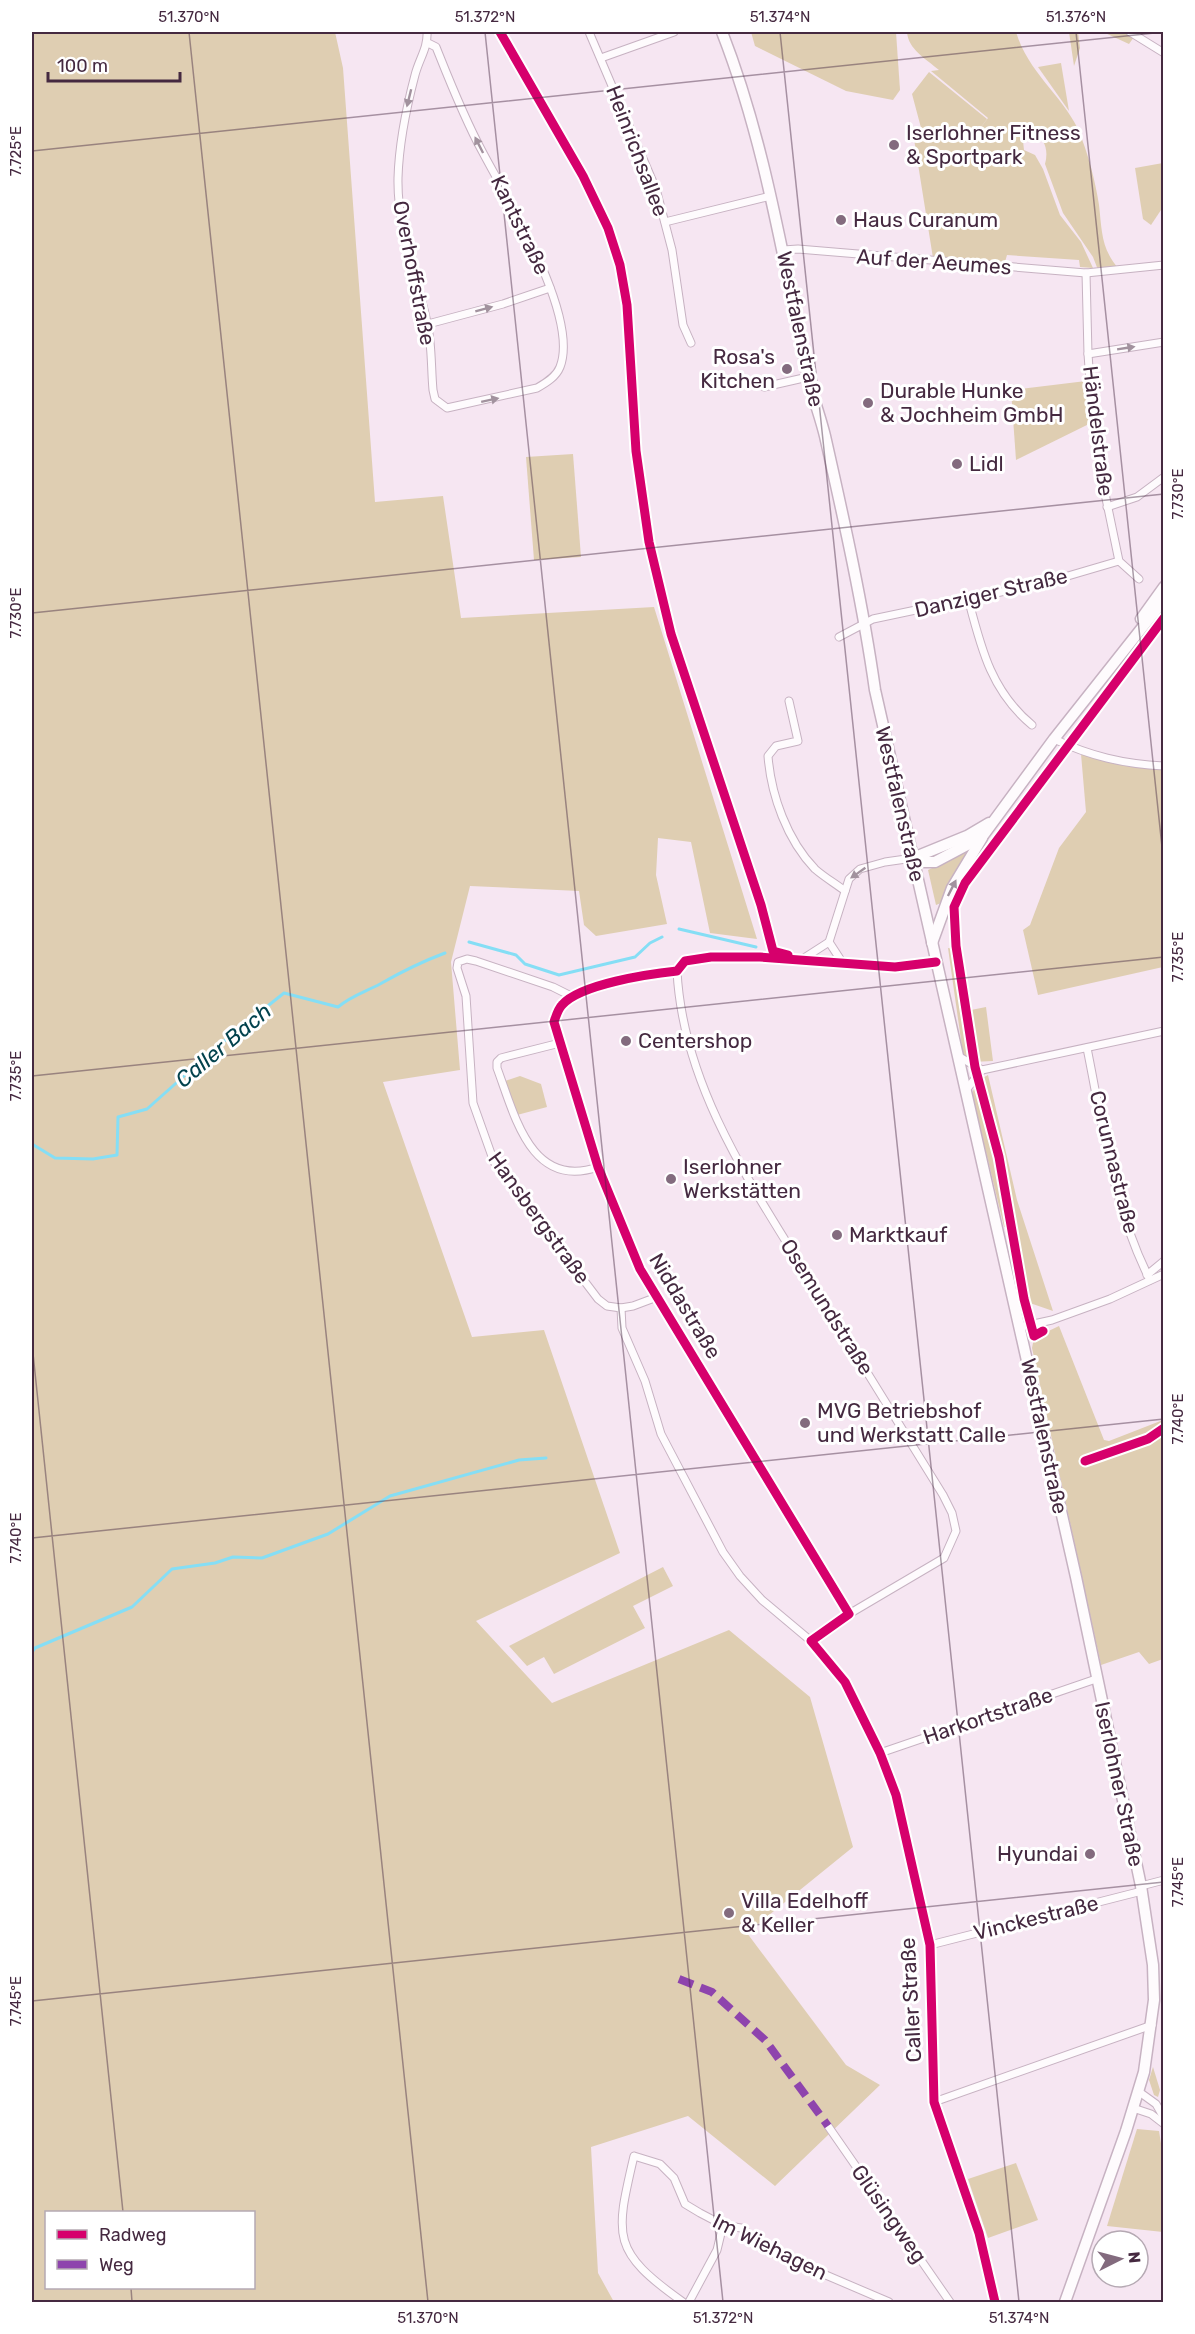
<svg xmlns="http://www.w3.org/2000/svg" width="1195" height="2334" viewBox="0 0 1195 2334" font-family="Rubik,sans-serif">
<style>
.green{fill:#dfceb2;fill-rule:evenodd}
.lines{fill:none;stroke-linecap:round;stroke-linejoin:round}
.stream{stroke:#85def5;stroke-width:3}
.street-casing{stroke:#c7b2c2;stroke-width:9}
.secondary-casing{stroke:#c7b2c2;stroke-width:13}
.street{stroke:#fefbfd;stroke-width:7}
.secondary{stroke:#fefbfd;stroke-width:10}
.quiet{stroke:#8e44ad;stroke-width:8;stroke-dasharray:15 8;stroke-linecap:butt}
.cycleway-casing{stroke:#fff;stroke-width:13}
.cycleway{stroke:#d6006c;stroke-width:9}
.oneway{fill:#a2929e}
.ticks{fill:none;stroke:#452940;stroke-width:1.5;stroke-opacity:0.45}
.poi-dot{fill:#836b7e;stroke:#fff;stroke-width:2}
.labels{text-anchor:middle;stroke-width:6;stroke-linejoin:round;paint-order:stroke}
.poi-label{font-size:21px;fill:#452940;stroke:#fff;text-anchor:start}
.street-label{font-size:21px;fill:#452940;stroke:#fff}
.water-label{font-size:22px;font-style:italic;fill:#02424d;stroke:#fff}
.neatline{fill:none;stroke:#452940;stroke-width:2}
.ticks-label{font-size:15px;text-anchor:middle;fill:#452940}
</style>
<rect width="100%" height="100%" fill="#f6e6f2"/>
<g class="green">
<path d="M 32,32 L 335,32 L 343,68 L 375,502 L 443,496 L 461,618 L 654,607 L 757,939 L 710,933 L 691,842 L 658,838 L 656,875 L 667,924 L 596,936 L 584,925 L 579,891 L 470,886 L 451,962 L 460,1070 L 383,1082 L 472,1337 L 544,1330 L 620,1553 L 476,1621 L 552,1703 L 729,1630 L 810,1697 L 853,1847 L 747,1933 L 846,2065 L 880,2085 L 775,2186 L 688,2116 L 591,2147 L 598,2273 L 614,2302 L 32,2302 ZM 46,2212 L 254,2212 L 254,2288 L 46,2288 Z"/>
<path d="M 751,32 L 896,32 L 900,90 L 893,100 L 846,91 L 755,46 Z"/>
<path d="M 907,32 L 1016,32 C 1028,72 1061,94 1078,129 C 1088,153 1095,180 1099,205 C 1102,231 1101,249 1119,269 L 1098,270 L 1093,257 L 1063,213 L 1045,164 C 1049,150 1045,133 1027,136 L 1023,141 L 1024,150 L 1035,155 L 1043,169 L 1060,215 L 1081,242 L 1093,268 L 1080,267 L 1079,260 L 1007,255 L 1005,262 L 933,258 L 914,139 L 924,139 L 912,94 L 929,72 L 987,119 L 972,139 L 988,118 L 931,71 L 939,70 C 926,59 908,49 907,32 Z"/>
<path d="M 1069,32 L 1078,32 L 1080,48 L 1074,66 Z"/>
<path d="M 1103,32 L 1125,32 L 1134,37 L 1129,44 Z"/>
<path d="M 1061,63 L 1069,111 L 1038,67 Z"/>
<path d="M 1163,163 L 1163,207 L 1151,225 L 1143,219 L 1135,168 Z"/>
<path d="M 1086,381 L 1091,423 L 1016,460 L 1011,390 Z"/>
<path d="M 573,454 L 581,557 L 534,560 L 526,457 Z"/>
<path d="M 1081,754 L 1111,762 L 1163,766 L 1163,967 L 1038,995 L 1023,930 L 1030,925 L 1059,848 L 1086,812 Z"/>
<path d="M 967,851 L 941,903 L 936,905 L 928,870 Z"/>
<path d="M 948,948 L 955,949 L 966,1011 L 986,1007 L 993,1061 L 972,1062 L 963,1054 Z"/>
<path d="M 988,1075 L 1017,1200 L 1053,1311 L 1027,1302 L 1013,1226 L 1004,1227 L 972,1094 L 977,1081 Z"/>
<path d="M 520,1076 L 541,1084 L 547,1107 L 517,1115 L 505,1081 Z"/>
<path d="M 1059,1326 L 1104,1440 L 1109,1441 L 1163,1420 L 1163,1659 L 1149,1664 L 1139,1652 L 1101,1665 L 1032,1348 L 1034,1338 Z"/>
<path d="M 663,1567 L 673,1586 L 633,1606 L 645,1628 L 554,1674 L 544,1657 L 527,1666 L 509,1646 Z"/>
<path d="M 1153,2067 L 1160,2090 L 1158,2097 L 1154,2095 L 1149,2080 Z"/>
<path d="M 1137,2129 L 1159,2131 L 1164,2162 L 1163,2232 L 1107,2226 Z"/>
<path d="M 1016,2163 L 1038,2220 L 988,2238 L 968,2179 Z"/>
</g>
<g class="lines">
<g class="stream">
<path d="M 679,929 L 756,947"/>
<path d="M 469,942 L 516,955 L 525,964 L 559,975 L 635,957 L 650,943 L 662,937"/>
<path d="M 32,1144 L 55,1158 L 93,1159 L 117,1155 L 118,1117 L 147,1109 L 219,1045 L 284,993 L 338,1007 C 351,996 365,992 380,984 C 401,972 421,962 445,953"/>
<path d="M 32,1652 L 35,1648 L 132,1607 L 172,1569 L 215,1563 L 233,1557 L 262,1558 L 328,1534 L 390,1496 L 519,1460 L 546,1458"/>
</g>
<defs>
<g id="street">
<path d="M 427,32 C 428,48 419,59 415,75 C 406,109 399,143 398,178 C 397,228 416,274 427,322 C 432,343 431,368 433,390 L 435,399 L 447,408 L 537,388 C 546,383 556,377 560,367 C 580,316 506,197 482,151 C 464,118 450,82 436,47 L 428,43"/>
<path d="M 589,32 L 656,189 L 672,250 L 683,325 L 691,343"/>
<path d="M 1130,32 L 1164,53"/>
<path d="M 601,58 L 674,32"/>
<path d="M 665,222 L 771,196"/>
<path d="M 783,250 L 798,249 L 1086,273 L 1164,265"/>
<path d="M 1086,273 L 1088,354 L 1093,424 L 1103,484 L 1119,561 L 1139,579"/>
<path d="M 428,324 L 503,304 L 550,288"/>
<path d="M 1088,354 L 1164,342"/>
<path d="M 764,387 L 808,377"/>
<path d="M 1107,507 L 1137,497 L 1164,477"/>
<path d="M 968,598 C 981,648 991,691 1032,725"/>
<path d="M 839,637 L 873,619 L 1044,583 L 1119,561"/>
<path d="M 789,701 L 798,741 L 776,746 L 768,756 C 771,795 787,840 815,869 C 824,877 836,884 845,891"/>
<path d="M 1054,739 C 1090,756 1123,764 1164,766"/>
<path d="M 829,942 L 842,962"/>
<path d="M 801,960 L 829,942 L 849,879 L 860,869 L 885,862 L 913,858"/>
<path d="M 677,971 C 683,1088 754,1189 813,1285 C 857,1355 900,1425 943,1495 L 952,1513 L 956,1531 L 944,1558 L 849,1614 L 811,1641"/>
<path d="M 571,996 L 553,987 L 476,961 L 467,959 L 458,962 L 457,968 L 466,996 L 473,1103 L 494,1162 L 598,1299 L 607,1306 L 621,1308 L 622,1328 L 645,1381 L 661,1434 L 723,1552 L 740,1576 L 762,1600 L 811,1641 L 845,1682 L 880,1753 L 896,1795 L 930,1945 L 934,2102 L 979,2233 L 995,2302"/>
<path d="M 560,1043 L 501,1058 L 497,1062 L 497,1068 C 515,1116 531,1190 598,1167"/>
<path d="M 1087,1048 C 1103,1127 1113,1207 1150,1280"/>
<path d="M 958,1056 L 982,1070 L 1164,1031"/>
<path d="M 966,1090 L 982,1070"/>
<path d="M 1147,1275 L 1164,1261"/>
<path d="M 621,1308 L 633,1306 L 657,1297"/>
<path d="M 1020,1327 L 1052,1320 L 1110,1299 L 1164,1274"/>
<path d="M 849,1614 L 640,1269 L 598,1167 L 554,1022 C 556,1016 558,1009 562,1005 C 580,984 649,974 677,971 L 685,961 L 711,957 L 760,957 L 895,967 L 936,962"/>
<path d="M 880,1753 L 1096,1679"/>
<path d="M 1141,1886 L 1164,1880"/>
<path d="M 930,1945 L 1142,1891"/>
<path d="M 1138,2091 L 1156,2104 L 1164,2118"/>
<path d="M 934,2102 L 1152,2025"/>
<path d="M 1133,2108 L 1151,2114 L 1164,2124"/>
<path d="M 828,2126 L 950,2302"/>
<path d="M 683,2302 C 611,2251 615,2237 634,2156 L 660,2164 L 674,2178 L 685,2204 L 700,2213 L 723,2225 L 741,2228 L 772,2252 L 889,2302"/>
<path d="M 689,2302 L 717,2250 L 723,2225"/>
</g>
<g id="secondary">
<path d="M 722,32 C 765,142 783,260 808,375 C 812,396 820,415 825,436 C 844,520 863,605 875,690 L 1076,1577 L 1141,1886 L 1153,1965 L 1154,2000 L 1144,2072 L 1126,2131 L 1065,2302"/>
<path d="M 1141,619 L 1164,587"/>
<path d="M 913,858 L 925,862 L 935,862 L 982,837 L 1054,739 L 1164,600"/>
<path d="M 913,858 L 967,836 L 989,823"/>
<path d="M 932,943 L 952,888 L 982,838"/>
</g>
</defs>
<use href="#street" class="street-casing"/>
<use href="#secondary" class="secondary-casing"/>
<use href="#street" class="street"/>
<use href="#secondary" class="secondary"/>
<path class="quiet" d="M 679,1979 L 712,1992 L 765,2040 L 828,2126"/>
<defs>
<g id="cycleway">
<path d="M 500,32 L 583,176 L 608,228 L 620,265 L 627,305 L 636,451 L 649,542 L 671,634 L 761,905 L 773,951 L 788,955"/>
<path d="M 936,962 L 895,967 L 760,957 L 711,957 L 685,961 L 677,971 C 649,974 580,984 562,1005 C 558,1009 556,1016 554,1022 L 598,1167 L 640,1269 L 849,1614 L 811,1641 L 845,1682 L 880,1753 L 896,1795 L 930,1945 L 934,2102 L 979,2233 L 995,2302"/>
<path d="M 1043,1331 L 1034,1336 L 1024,1299 L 999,1157 L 975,1067 L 956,946 L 954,907 L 965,883 L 1164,618"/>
<path d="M 1085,1461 L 1148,1439 L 1164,1428"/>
</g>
</defs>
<use href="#cycleway" class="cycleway-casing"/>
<use href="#cycleway" class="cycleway"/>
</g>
<defs><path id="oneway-solid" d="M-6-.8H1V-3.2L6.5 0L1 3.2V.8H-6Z" transform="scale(1.5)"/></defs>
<g class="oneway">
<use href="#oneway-solid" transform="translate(409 98) rotate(104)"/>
<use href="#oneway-solid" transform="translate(479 145) rotate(-117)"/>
<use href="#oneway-solid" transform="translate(484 309) rotate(-15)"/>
<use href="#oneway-solid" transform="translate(1126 348) rotate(-9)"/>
<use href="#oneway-solid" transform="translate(490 400) rotate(-12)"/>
<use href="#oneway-solid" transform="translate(858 873) rotate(145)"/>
<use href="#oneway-solid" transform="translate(952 888) rotate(-63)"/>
</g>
<path class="ticks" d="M 189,32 L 428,2302M 485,32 L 723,2302M 780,32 L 1019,2302M 1076,32 L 1164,866M 32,151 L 1164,32M 32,613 L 1164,494M 32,1076 L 1164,957M 32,1344 L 123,2212M 32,1538 L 1164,1419M 32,2001 L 1164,1882M 131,2288 L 132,2302"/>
<g class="poi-dot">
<circle cx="894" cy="145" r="6"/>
<circle cx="841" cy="220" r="6"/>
<circle cx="787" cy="369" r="6"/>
<circle cx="868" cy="403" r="6"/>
<circle cx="957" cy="464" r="6"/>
<circle cx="626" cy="1041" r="6"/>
<circle cx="671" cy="1179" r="6"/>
<circle cx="837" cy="1235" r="6"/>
<circle cx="805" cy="1423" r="6"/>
<circle cx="1090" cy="1854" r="6"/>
<circle cx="729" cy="1913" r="6"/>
</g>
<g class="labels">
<g class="poi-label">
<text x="906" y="140">Iserlohner Fitness<tspan x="906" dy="24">&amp; Sportpark</tspan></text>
<text x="853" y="227">Haus Curanum</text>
<text x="775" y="364" text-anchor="end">Rosa's<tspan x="775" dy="24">Kitchen</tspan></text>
<text x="880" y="398">Durable Hunke<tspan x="880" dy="24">&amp; Jochheim GmbH</tspan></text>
<text x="969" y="471">Lidl</text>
<text x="638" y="1048">Centershop</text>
<text x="683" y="1174">Iserlohner<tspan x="683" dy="24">Werkstätten</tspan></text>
<text x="849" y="1242">Marktkauf</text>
<text x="817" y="1418">MVG Betriebshof<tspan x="817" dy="24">und Werkstatt Calle</tspan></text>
<text x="1078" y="1861" text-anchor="end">Hyundai</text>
<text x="741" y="1908">Villa Edelhoff<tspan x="741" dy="24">&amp; Keller</tspan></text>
</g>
<g class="street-label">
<text transform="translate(637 151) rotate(69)" y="7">Heinrichsallee</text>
<text transform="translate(520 225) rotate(64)" y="7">Kantstraße</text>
<text transform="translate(934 262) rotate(4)" y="7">Auf der Aeumes</text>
<text transform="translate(414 273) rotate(79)" y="7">Overhoffstraße</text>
<text transform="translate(800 329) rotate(78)" y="7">Westfalenstraße</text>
<text transform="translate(1098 431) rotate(83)" y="7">Händelstraße</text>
<text transform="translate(991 593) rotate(-13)" y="7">Danziger Straße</text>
<text transform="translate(900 804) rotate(77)" y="7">Westfalenstraße</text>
<text transform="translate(1114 1162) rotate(76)" y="7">Corunnastraße</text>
<text transform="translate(539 1218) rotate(54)" y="7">Hansbergstraße</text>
<text transform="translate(685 1306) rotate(59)" y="7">Niddastraße</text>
<text transform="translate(827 1307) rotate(58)" y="7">Osemundstraße</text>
<text transform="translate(1044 1436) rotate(78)" y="7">Westfalenstraße</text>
<text transform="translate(988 1716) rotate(-19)" y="7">Harkortstraße</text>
<text transform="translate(1119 1784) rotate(78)" y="7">Iserlohner Straße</text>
<text transform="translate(1036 1918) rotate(-14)" y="7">Vinckestraße</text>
<text transform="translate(911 2000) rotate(-93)" y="7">Caller Straße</text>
<text transform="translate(889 2214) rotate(55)" y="7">Glüsingweg</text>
<text transform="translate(770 2247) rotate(26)" y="7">Im Wiehagen</text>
</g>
<g class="water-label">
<text transform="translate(223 1045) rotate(-40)" y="8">Caller Bach</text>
</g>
</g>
<rect width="1195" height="2334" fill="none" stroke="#ffffff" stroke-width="66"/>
<rect x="45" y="2211" width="210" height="78" fill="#ffffff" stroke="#b5a9b3" stroke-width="1.5"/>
<rect x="57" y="2230" width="30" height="9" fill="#d6006c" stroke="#b5a9b3" stroke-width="1.5"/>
<text x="99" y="2241" font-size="18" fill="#452940">Radweg</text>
<rect x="57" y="2260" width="30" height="9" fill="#8e44ad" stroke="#b5a9b3" stroke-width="1.5"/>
<text x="99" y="2271" font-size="18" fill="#452940">Weg</text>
<g transform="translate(1120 2259) rotate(84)"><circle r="28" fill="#ffffff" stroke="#b5a9b3" stroke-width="1.5"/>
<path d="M0-4.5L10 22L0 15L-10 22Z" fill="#836b7e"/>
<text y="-9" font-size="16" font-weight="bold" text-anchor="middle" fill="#452940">N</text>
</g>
<path d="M48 72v9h132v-9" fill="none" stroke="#452940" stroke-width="3"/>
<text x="57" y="72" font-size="18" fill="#452940" stroke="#ffffff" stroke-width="4.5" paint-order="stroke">100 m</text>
<rect x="33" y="33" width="1129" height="2268" class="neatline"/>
<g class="ticks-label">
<text x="189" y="22">51.370°N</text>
<text x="485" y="22">51.372°N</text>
<text x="780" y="22">51.374°N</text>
<text x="1076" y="22">51.376°N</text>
<text transform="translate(16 151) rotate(-90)" y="5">7.725°E</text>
<text transform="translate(1178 494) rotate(-90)" y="5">7.730°E</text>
<text transform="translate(16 613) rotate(-90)" y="5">7.730°E</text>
<text transform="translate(1178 957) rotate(-90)" y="5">7.735°E</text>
<text transform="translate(16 1076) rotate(-90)" y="5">7.735°E</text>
<text transform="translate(1178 1419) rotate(-90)" y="5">7.740°E</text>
<text transform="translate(16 1538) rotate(-90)" y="5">7.740°E</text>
<text transform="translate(1178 1882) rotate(-90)" y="5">7.745°E</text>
<text transform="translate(16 2001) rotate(-90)" y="5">7.745°E</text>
<text x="428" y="2323">51.370°N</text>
<text x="723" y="2323">51.372°N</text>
<text x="1019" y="2323">51.374°N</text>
</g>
</svg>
